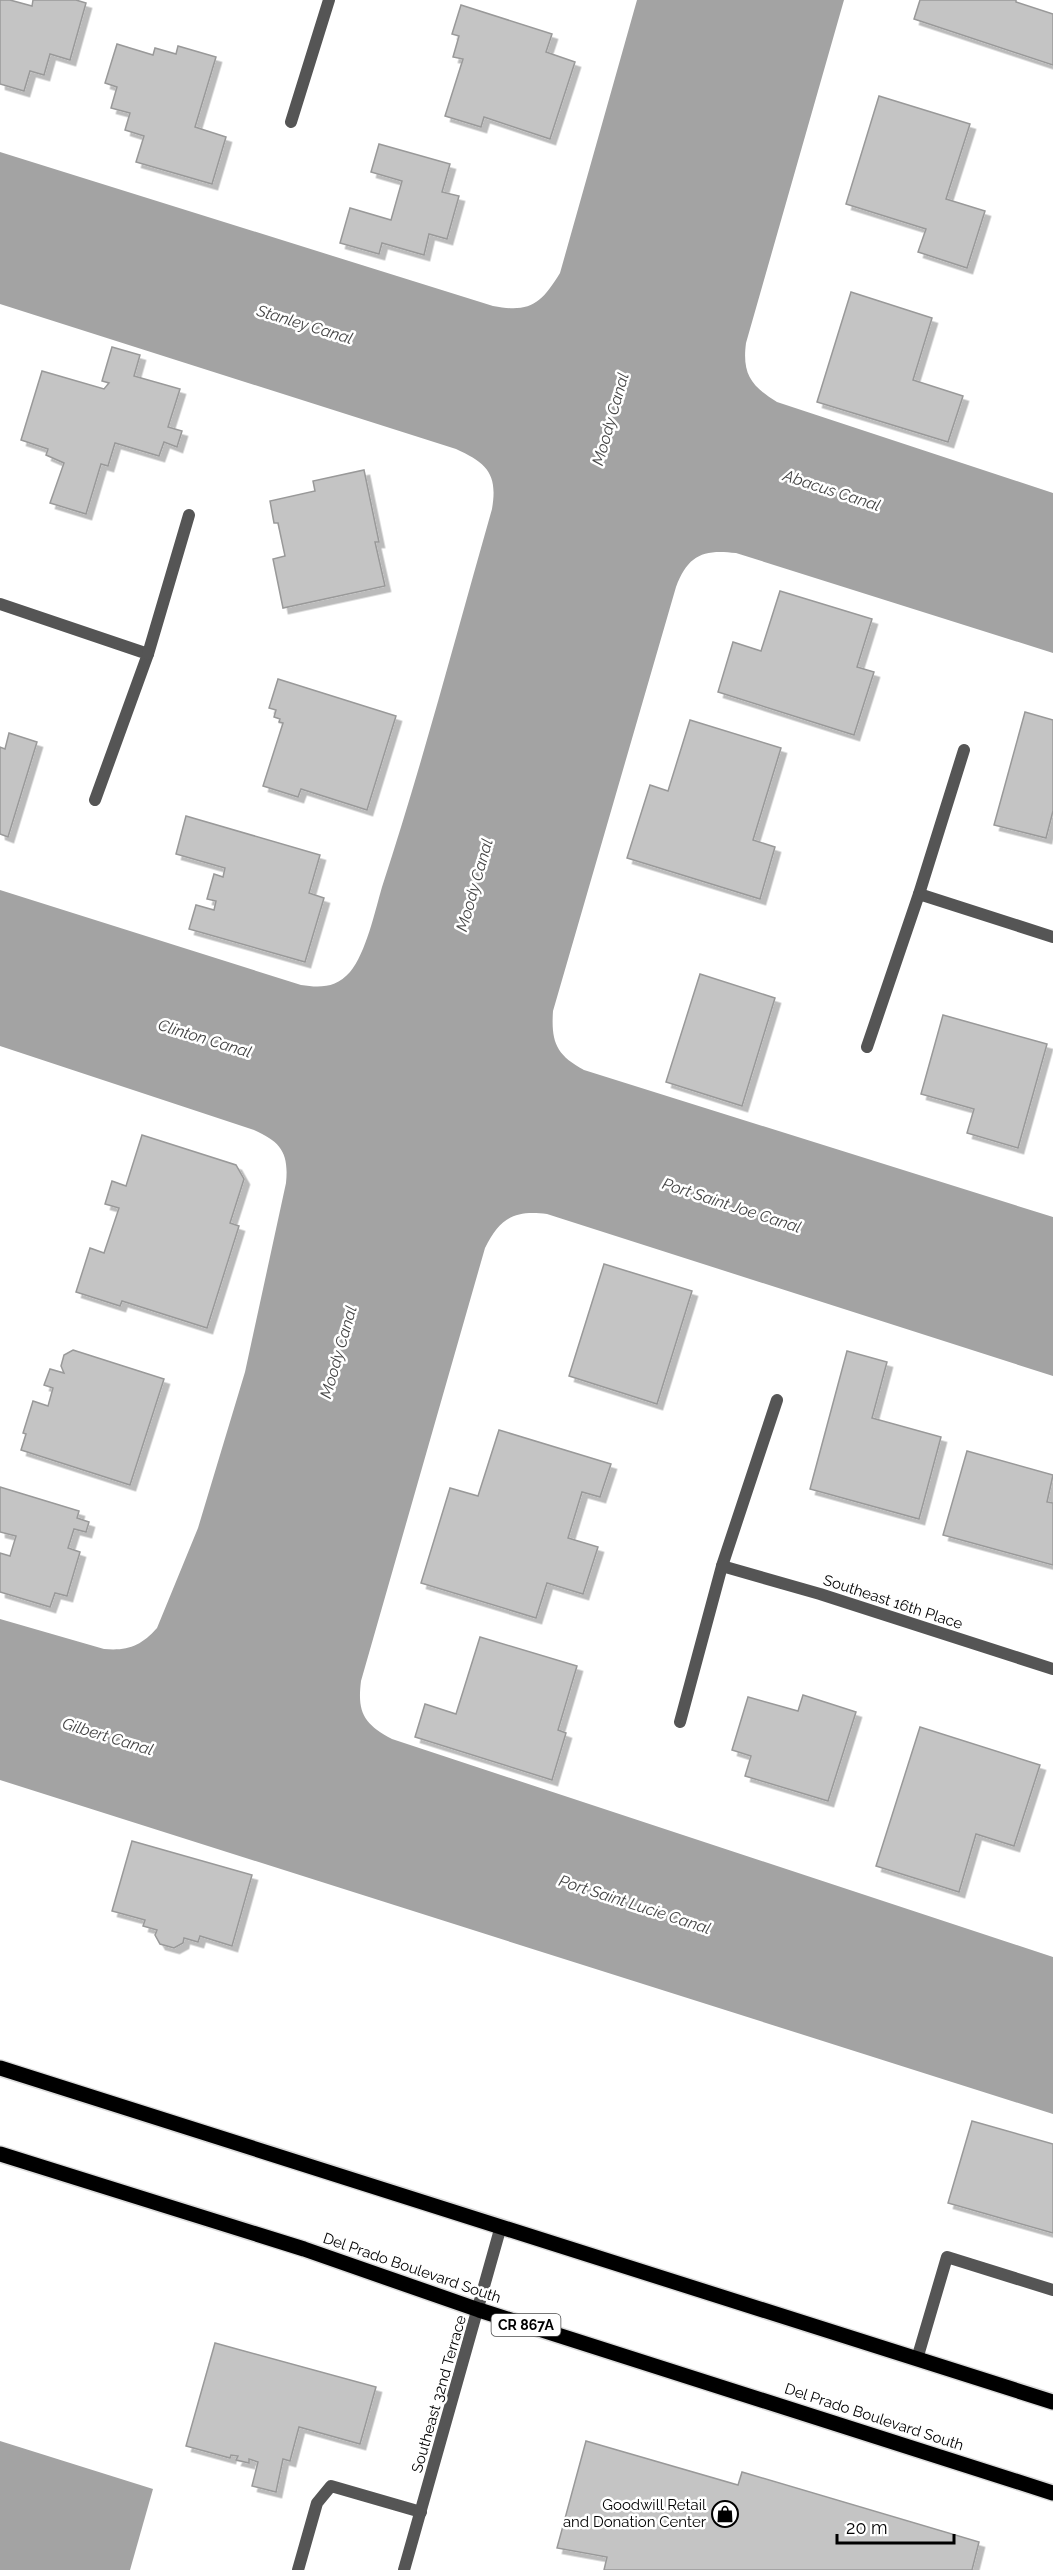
<svg xmlns="http://www.w3.org/2000/svg" width="1053" height="2570" viewBox="0 0 1053 2570" font-family="Raleway,sans-serif">
<style>
.water{fill:#a3a3a3}
.building{fill:#c4c4c4;stroke:#999;stroke-width:1.5;filter:url(#shadow)}
.lines{fill:none;stroke-linecap:round;stroke-linejoin:round}
.primary-casing{stroke:#dbdbdb;stroke-width:18}
.lane{stroke:#555;stroke-width:12}
.street{stroke:#555;stroke-width:12}
.primary{stroke:#000;stroke-width:15}
.labels{text-anchor:middle;stroke-width:5;stroke-linejoin:round;paint-order:stroke}
.shield{fill:#fff;stroke:#4c4c4c;stroke-width:1.5}
.shield-label{font-size:14px;font-weight:bold;fill:#000}
.street-label{font-size:15px;fill:#000;stroke:#fff}
.poi-label{font-size:15px;fill:#000;stroke:#fff;text-anchor:end}
.water-label{font-size:16px;font-style:italic;fill:#444;stroke:#fff}
</style>
<defs>
<filter id="shadow"><feDropShadow dx="5.5" dy="5.5" stdDeviation="0" flood-color="#0004"/></filter>
</defs>
<rect width="100%" height="100%" fill="#fff"/>
<g class="water">
<path d="M 637,0 L 844,0 L 746,343 C 742,374 751,386 777,402 L 1053,493 L 1053,653 L 736,553 C 703,549 688,555 676,587 L 553,1011 C 551,1042 556,1055 584,1070 L 1053,1217 L 1053,1376 L 547,1214 C 514,1210 500,1218 485,1248 L 361,1681 C 357,1713 364,1724 392,1739 L 1053,1957 L 1053,2114 L 0,1780 L 0,1619 L 104,1649 C 128,1651 141,1646 157,1628 L 198,1528 L 245,1372 L 286,1183 C 289,1153 281,1142 254,1130 L 0,1046 L 0,890 L 301,985 C 320,988 336,988 350,972 C 366,953 375,911 382,887 C 423,762 456,635 492,509 C 498,474 487,463 456,449 L 0,304 L 0,152 L 493,306 C 530,313 541,304 560,273 Z"/>
<path d="M 0,2441 L 153,2489 L 130,2570 L 0,2570 Z"/>
</g>
<g class="building">
<path d="M 0,0 L 10,0 L 32,6 L 33,0 L 76,0 L 86,3 L 70,60 L 50,54 L 44,75 L 30,71 L 24,91 L 0,84 Z"/>
<path d="M 920,0 L 1016,0 L 1016,2 L 1053,14 L 1053,65 L 914,19 Z"/>
<path d="M 461,5 L 552,34 L 546,52 L 575,62 L 550,139 L 484,117 L 481,127 L 445,116 L 463,59 L 453,57 L 459,36 L 452,34 Z"/>
<path d="M 117,44 L 153,55 L 155,48 L 176,54 L 178,46 L 216,57 L 195,127 L 226,137 L 212,184 L 136,162 L 144,136 L 125,130 L 130,113 L 111,108 L 117,87 L 105,83 Z"/>
<path d="M 879,96 L 970,124 L 946,199 L 985,211 L 967,268 L 918,252 L 926,229 L 846,204 Z"/>
<path d="M 379,144 L 450,164 L 442,192 L 459,196 L 447,239 L 429,234 L 424,255 L 382,243 L 379,254 L 340,243 L 350,208 L 391,220 L 402,181 L 371,172 Z"/>
<path d="M 851,292 L 932,318 L 913,380 L 963,396 L 948,442 L 817,402 Z"/>
<path d="M 112,347 L 140,355 L 134,376 L 180,389 L 168,427 L 182,431 L 177,447 L 164,442 L 159,456 L 115,443 L 108,466 L 101,464 L 86,514 L 50,503 L 64,463 L 46,455 L 48,449 L 21,440 L 42,371 L 104,389 L 109,383 L 102,381 Z"/>
<path d="M 364,470 L 379,542 L 375,542 L 385,586 L 283,608 L 273,559 L 285,556 L 278,523 L 274,523 L 270,501 L 315,491 L 313,481 Z"/>
<path d="M 780,591 L 872,619 L 857,667 L 874,672 L 854,735 L 718,692 L 733,642 L 761,651 Z"/>
<path d="M 278,679 L 396,716 L 367,810 L 301,789 L 298,797 L 263,786 L 283,723 L 279,722 L 280,719 L 274,717 L 276,710 L 269,708 Z"/>
<path d="M 1025,712 L 1053,720 L 1053,811 L 1046,838 L 994,825 Z"/>
<path d="M 690,720 L 781,748 L 753,840 L 775,847 L 760,899 L 627,858 L 650,785 L 668,791 Z"/>
<path d="M 9,733 L 37,742 L 8,837 L 0,834 L 0,747 L 5,749 Z"/>
<path d="M 186,816 L 320,855 L 309,893 L 324,898 L 305,962 L 189,929 L 196,905 L 214,910 L 216,901 L 207,899 L 214,874 L 223,877 L 225,868 L 176,854 Z"/>
<path d="M 700,974 L 775,998 L 742,1106 L 666,1082 Z"/>
<path d="M 943,1015 L 1047,1044 L 1018,1148 L 967,1133 L 974,1109 L 921,1094 Z"/>
<path d="M 142,1135 L 236,1165 L 244,1179 L 230,1223 L 239,1226 L 207,1328 L 122,1301 L 120,1306 L 76,1292 L 90,1248 L 104,1253 L 119,1208 L 105,1204 L 112,1181 L 126,1186 Z"/>
<path d="M 604,1264 L 692,1291 L 657,1404 L 569,1376 Z"/>
<path d="M 73,1350 L 164,1379 L 130,1485 L 21,1450 L 26,1434 L 23,1433 L 33,1401 L 48,1406 L 53,1388 L 44,1385 L 50,1369 L 64,1373 L 61,1366 L 64,1355 Z"/>
<path d="M 847,1351 L 887,1362 L 872,1418 L 941,1437 L 919,1519 L 810,1489 Z"/>
<path d="M 499,1430 L 611,1464 L 600,1497 L 582,1492 L 568,1538 L 598,1547 L 583,1594 L 547,1583 L 536,1618 L 421,1583 L 450,1488 L 478,1496 Z"/>
<path d="M 967,1451 L 1053,1475 L 1047,1502 L 1053,1503 L 1053,1565 L 943,1535 Z"/>
<path d="M 0,1487 L 79,1511 L 77,1518 L 89,1522 L 86,1532 L 74,1529 L 68,1548 L 80,1552 L 67,1596 L 55,1593 L 50,1607 L 0,1592 L 0,1553 L 10,1556 L 16,1536 L 0,1532 Z"/>
<path d="M 480,1637 L 577,1666 L 558,1730 L 566,1733 L 552,1780 L 415,1737 L 425,1704 L 456,1714 Z"/>
<path d="M 803,1695 L 856,1712 L 828,1801 L 745,1776 L 751,1756 L 732,1750 L 748,1697 L 798,1711 Z"/>
<path d="M 920,1727 L 1040,1765 L 1014,1846 L 976,1834 L 959,1892 L 876,1866 Z"/>
<path d="M 132,1841 L 252,1875 L 232,1946 L 200,1936 L 198,1942 L 184,1938 L 183,1943 L 174,1948 L 160,1944 L 155,1935 L 157,1930 L 143,1926 L 145,1920 L 112,1911 Z"/>
<path d="M 972,2121 L 1053,2144 L 1053,2233 L 948,2203 Z"/>
<path d="M 215,2343 L 376,2387 L 360,2444 L 299,2427 L 290,2461 L 283,2459 L 276,2492 L 252,2486 L 258,2462 L 249,2459 L 249,2463 L 236,2460 L 238,2456 L 231,2455 L 230,2458 L 186,2446 Z"/>
<path d="M 586,2441 L 738,2485 L 742,2472 L 979,2542 L 972,2570 L 604,2570 L 607,2557 L 557,2548 Z"/>
</g>
<g class="lines">
<defs>
<g id="primary">
<path d="M 0,2068 L 1053,2402"/>
<path d="M 0,2154 L 304,2249 L 479,2310 L 1053,2493"/>
</g>
</defs>
<use href="#primary" class="primary-casing"/>
<g class="lane">
<path d="M 917,2359 L 947,2257 L 1053,2290"/>
<path d="M 298,2570 L 317,2503 L 331,2486 L 421,2512"/>
</g>
<g class="street">
<path d="M 291,122 L 329,0"/>
<path d="M 0,604 L 148,654 L 95,800"/>
<path d="M 148,654 L 189,515"/>
<path d="M 919,894 L 964,750"/>
<path d="M 867,1047 L 919,894 L 1053,937"/>
<path d="M 722,1566 L 777,1400"/>
<path d="M 680,1722 L 722,1566 L 820,1594 L 1053,1669"/>
<path d="M 404,2570 L 501,2226"/>
</g>
<use href="#primary" class="primary"/>
</g>
<defs>
<symbol id="shop-ring" viewBox="-11 -11 22 22"><circle r="9.5" fill="#fff" stroke="#000" stroke-width="1.5"/><path d="M-5-2.5h2.3a2.7 3.5 0 0 1 5.4 0H5L5.5 6h-11ZM-1.5-2.5h3a1.5 2.3 0 0 0-3 0Z" fill="#000"/></symbol>
</defs>
<g fill-rule="evenodd">
<use href="#shop-ring" x="710" y="2499" width="30" height="30"/>
</g>
<g class="labels">
<rect class="shield" x="491.5" y="2314" width="69" height="22" rx="4.5"/>
<g class="shield-label">
<text x="526" y="2330">CR 867A</text>
</g>
<g class="street-label">
<text transform="translate(893 1602) rotate(18)" y="5">Southeast 16th Place</text>
<text transform="translate(412 2268) rotate(19)" y="5">Del Prado Boulevard South</text>
<text transform="translate(439 2394) rotate(-74)" y="5">Southeast 32nd Terrace</text>
<text transform="translate(874 2417) rotate(18)" y="5">Del Prado Boulevard South</text>
</g>
<g class="poi-label">
<text x="706" y="2510">Goodwill Retail<tspan x="706" dy="17">and Donation Center</tspan></text>
</g>
<g class="water-label">
<text transform="translate(305 324) rotate(17)" y="6">Stanley Canal</text>
<text transform="translate(610 419) rotate(-74)" y="6">Moody Canal</text>
<text transform="translate(832 490) rotate(18)" y="6">Abacus Canal</text>
<text transform="translate(474 885) rotate(-74)" y="6">Moody Canal</text>
<text transform="translate(205 1038) rotate(17)" y="6">Clinton Canal</text>
<text transform="translate(732 1205) rotate(18)" y="6">Port Saint Joe Canal</text>
<text transform="translate(338 1352) rotate(-74)" y="6">Moody Canal</text>
<text transform="translate(108 1736) rotate(17)" y="6">Gilbert Canal</text>
<text transform="translate(635 1904) rotate(18)" y="6">Port Saint Lucie Canal</text>
</g>
</g>
<path d="M837 2534v9h117v-9" fill="none" stroke="#000000" stroke-width="3"/>
<text x="846" y="2534" font-size="18" fill="#000000" stroke="#ffffff" stroke-width="4.5" paint-order="stroke">20 m</text>
</svg>
